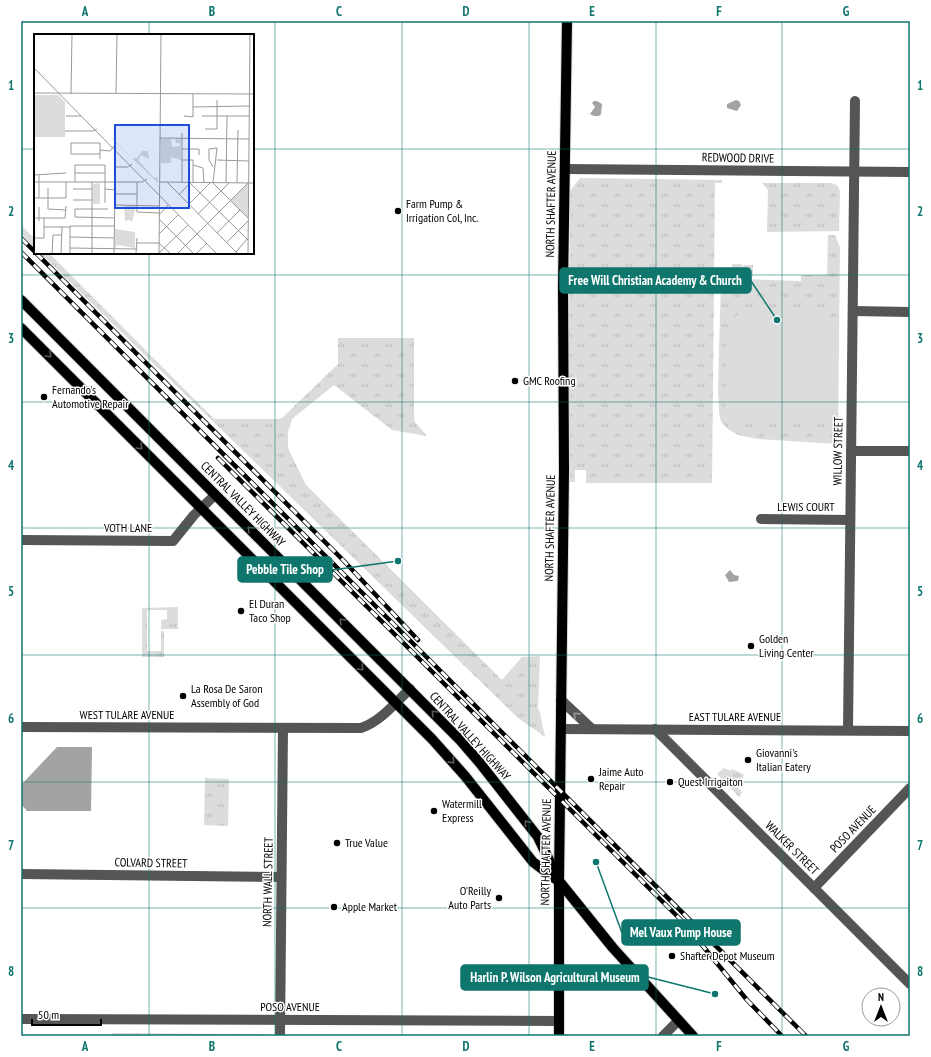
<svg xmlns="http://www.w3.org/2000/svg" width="931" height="1057" viewBox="0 0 931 1057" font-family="'PT Sans Narrow',sans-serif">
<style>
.grass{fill:url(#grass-tufts)}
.forest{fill:url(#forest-crowns)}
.garden{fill:#dcdcdc}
.water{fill:#a3a3a3}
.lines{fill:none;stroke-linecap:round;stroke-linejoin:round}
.major-casing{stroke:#dbdbdb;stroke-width:12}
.minor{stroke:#555;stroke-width:10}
.major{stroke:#000;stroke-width:10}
.rail-casing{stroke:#000;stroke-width:4.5}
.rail{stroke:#fff;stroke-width:3;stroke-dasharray:9;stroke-linecap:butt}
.oneway{stroke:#595959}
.oneway2{stroke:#999}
.grid{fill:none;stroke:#0f766e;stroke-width:1;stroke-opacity:0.55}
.poi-dot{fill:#000;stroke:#fff;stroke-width:1.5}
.labels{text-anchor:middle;stroke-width:3;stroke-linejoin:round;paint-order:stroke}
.street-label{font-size:12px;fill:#000;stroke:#fff}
.poi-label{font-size:12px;fill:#000;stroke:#fff;text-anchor:start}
.inset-road{fill:none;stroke:#999;stroke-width:1}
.view{fill:#1d4ed8;fill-opacity:0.15;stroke:#1d4ed8;stroke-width:2}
.inset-edge{fill:none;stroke:#000;stroke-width:2}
.leader{fill:none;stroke:#0f766e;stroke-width:1.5}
.callout-dot{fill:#0f766e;stroke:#fff;stroke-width:1.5}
.callout{fill:#0f766e;stroke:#0f766e;stroke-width:1.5}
.callout-label{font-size:13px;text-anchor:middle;font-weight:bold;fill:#fff}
.neatline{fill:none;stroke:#0f766e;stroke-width:1.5}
.grid-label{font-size:13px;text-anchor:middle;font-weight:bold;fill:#0f766e}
</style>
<defs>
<pattern id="grass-tufts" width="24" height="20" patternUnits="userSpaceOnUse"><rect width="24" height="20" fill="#dcdcdc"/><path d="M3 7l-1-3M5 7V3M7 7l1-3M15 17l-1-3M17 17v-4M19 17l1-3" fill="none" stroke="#bbb"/></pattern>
<pattern id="forest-crowns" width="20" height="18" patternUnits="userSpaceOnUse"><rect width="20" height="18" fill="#dcdcdc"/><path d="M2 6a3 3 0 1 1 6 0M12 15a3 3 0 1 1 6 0" fill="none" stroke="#bbb"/></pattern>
</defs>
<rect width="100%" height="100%" fill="#fff"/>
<g class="grass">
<path d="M 580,178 L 722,180 L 722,183 L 715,183 L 712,483 L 586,483 L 586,470 L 575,470 L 575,482 L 569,482 L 568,478 L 570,191 Z"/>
<path d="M 762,183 L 831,183 L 837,185 L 840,191 L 839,231 L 767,232 L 768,190 Z"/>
<path d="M 21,225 L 35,239 L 35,248 L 21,234 Z"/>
<path d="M 828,235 L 835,235 L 840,247 L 838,444 L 758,439 L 738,435 L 728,429 L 721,422 L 719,413 L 718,387 L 721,279 L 733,279 L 732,264 L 742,264 L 743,279 L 801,281 L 801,275 L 827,275 Z"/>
<path d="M 40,253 L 49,253 L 214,419 L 278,419 L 282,418 L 338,364 L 338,338 L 414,338 L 414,417 L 415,422 L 427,436 L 392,430 L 334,385 L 292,419 L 288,432 L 288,448 L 306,485 L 502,680 L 522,657 L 540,656 L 538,708 L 540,713 L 545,737 L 518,718 Z"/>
<path d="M 178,607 L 178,629 L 161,629 L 161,620 L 167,619 L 167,610 L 147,610 L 147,651 L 161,651 L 161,631 L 164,631 L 164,657 L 142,657 L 142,608 Z"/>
<path d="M 724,768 L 731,771 L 732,769 L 745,775 L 736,785 L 742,792 L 739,797 L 717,774 Z"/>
<path d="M 205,778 L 229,779 L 228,826 L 204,825 Z"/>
<path d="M 113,1033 L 263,1034 L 264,1036 L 111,1036 Z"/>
</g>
<rect class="forest" x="743" y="265" width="10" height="11"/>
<path class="garden" d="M 743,310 L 815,312 L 831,323 L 838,333 L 836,416 L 830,421 L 809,425 L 737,418 L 725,407 L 727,335 L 734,318 Z"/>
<g class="water">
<path d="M 736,100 L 739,101 L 741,105 L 737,111 L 727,108 L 727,104 Z"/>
<path d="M 597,101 L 602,104 L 601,114 L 599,116 L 594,116 L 590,114 L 595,107 L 592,103 L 594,101 Z"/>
<path d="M 730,570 L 734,575 L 739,576 L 738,581 L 729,582 L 725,575 Z"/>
<path d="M 57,747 L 92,747 L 91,811 L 27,811 L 21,804 L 21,785 Z"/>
</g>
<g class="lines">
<defs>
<g id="major">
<path d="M 21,300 L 460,740 L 479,762 L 538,837 L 559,881 L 613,948 L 693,1036"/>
<path d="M 21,328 L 432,739 L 465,776 L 533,862 L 557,880"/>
<path d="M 559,1036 L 559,881 L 564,470 L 563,286 L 567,21"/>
</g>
</defs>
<use href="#major" class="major-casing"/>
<g class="minor">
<path d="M 565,169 L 910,172"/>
<path d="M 853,311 L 910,312"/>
<path d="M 851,451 L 910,451"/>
<path d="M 761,519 L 850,520"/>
<path d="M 21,540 L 173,541 L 194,515 L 215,495"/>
<path d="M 561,700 L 592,729"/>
<path d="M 21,727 L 361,728 C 381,721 395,703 410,689"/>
<path d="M 561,729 L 910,731"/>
<path d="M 655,729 L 910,984"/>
<path d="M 848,730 L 855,101"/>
<path d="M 21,874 L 281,877"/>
<path d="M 814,888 L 910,788"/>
<path d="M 21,1019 L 559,1021"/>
<path d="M 280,1036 L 283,728"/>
<path d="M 663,1036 L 678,1021"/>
</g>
<use href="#major" class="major"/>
<defs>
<g id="rail">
<path d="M 21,238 L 35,252"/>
<path d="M 21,252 L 806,1036"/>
<path d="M 36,253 L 343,560 L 418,640"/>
<path d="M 218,458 L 684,923 L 747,1000 L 782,1036"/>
</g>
</defs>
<use href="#rail" class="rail-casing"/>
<use href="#rail" class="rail"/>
</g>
<defs><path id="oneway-chevron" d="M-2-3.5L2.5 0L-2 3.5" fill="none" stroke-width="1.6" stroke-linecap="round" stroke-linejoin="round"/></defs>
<g class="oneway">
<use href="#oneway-chevron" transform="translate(49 355) rotate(45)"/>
<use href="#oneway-chevron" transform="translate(140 447) rotate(45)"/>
<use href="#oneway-chevron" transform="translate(250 529) rotate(-135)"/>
<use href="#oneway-chevron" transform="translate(342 621) rotate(-135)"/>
<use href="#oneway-chevron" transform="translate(361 668) rotate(45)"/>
<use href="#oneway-chevron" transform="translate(434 713) rotate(-134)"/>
<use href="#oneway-chevron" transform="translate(452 761) rotate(48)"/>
<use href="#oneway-chevron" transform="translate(527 823) rotate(-128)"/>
</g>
<use class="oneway2" href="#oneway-chevron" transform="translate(576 715) rotate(-136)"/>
<path class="grid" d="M 149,21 L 149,35M 275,21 L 275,1036M 402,21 L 402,1036M 529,21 L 529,1036M 656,21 L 656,1036M 782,21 L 782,1036M 21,149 L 35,149M 253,149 L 910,149M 149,253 L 149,1036M 21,275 L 910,275M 21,402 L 910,402M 21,528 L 910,528M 21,655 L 910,655M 21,782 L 910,782M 21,908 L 910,908"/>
<g class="poi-dot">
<circle cx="398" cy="211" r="4"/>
<circle cx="515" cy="381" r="4"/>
<circle cx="44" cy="397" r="4"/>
<circle cx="241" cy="611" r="4"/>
<circle cx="751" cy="646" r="4"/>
<circle cx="183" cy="696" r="4"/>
<circle cx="748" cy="760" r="4"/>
<circle cx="591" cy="779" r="4"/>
<circle cx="670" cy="782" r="4"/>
<circle cx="434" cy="811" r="4"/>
<circle cx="337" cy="843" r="4"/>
<circle cx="499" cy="898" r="4"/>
<circle cx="334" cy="907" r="4"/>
<circle cx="672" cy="956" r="4"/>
</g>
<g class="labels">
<g class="street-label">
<text transform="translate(738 158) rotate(1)" y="4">REDWOOD DRIVE</text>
<text transform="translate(551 204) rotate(-89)" y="4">NORTH SHAFTER AVENUE</text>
<text transform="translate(838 451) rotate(-89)" y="4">WILLOW STREET</text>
<text transform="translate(243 504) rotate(45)" y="4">CENTRAL VALLEY HIGHWAY</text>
<text x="806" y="511">LEWIS COURT</text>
<text x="128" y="532">VOTH LANE</text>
<text transform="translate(550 528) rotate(-89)" y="4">NORTH SHAFTER AVENUE</text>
<text x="127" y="719">WEST TULARE AVENUE</text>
<text x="735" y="721">EAST TULARE AVENUE</text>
<text transform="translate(470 736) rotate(48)" y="4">CENTRAL VALLEY HIGHWAY</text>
<text transform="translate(853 829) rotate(-46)" y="4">POSO AVENUE</text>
<text transform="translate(792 848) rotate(45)" y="4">WALKER STREET</text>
<text transform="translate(546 852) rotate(-89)" y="4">NORTH SHAFTER AVENUE</text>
<text transform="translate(151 863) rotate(1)" y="4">COLVARD STREET</text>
<text transform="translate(268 882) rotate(-89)" y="4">NORTH WALL STREET</text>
<text x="290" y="1011">POSO AVENUE</text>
</g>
<g class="poi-label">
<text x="406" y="208">Farm Pump &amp;<tspan x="406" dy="14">Irrigation Col, Inc.</tspan></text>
<text x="523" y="385">GMC Roofing</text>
<text x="52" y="394">Fernando's<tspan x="52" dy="14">Automotive Repair</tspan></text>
<text x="249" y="608">El Duran<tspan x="249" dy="14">Taco Shop</tspan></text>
<text x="759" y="643">Golden<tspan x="759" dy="14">Living Center</tspan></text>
<text x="191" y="693">La Rosa De Saron<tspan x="191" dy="14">Assembly of God</tspan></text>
<text x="756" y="757">Giovanni's<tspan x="756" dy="14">Italian Eatery</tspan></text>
<text x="599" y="776">Jaime Auto<tspan x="599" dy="14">Repair</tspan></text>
<text x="678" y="786">Quest Irrigaiton</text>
<text x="442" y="808">Watermill<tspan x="442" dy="14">Express</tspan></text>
<text x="345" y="847">True Value</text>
<text x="491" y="895" text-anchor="end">O'Reilly<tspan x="491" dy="14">Auto Parts</tspan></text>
<text x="342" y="911">Apple Market</text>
<text x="680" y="960">Shafter Depot Museum</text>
</g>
</g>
<g transform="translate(34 34)">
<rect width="220" height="220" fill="#fff"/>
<path d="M 0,61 L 24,61 L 31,68 L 31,103 L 0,103 ZM 82,104 L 82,108 L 98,124 L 103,124 L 108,117 L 114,117 L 115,125 L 107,121 L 104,126 L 120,144 L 123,143 L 124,149 L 78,105 ZM 127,105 L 137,105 L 138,113 L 146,112 L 146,109 L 142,109 L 141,105 L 147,105 L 147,126 L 137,123 L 137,129 L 127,129 ZM 66,149 L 66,170 L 59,170 L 59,150 ZM 90,172 L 102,172 L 98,188 L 95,186 L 91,187 ZM 81,195 L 101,198 L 101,214 L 84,211 L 81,214 Z" fill="#dcdcdc"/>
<path d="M 214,149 L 214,184 L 196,167 Z" fill="#dcdcdc"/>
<path d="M 84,197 L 94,197 L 94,202 L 98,202 L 98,206 L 87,206 Z" fill="#dcdcdc"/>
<path class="inset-road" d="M 0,34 L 183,220M 0,59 L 220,60M 82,59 L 83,0M 37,60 L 38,0M 159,73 L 215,72M 32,82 L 47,82M 150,82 L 159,83 L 159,60M 168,82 L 215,82M 171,95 L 183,95 L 183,66M 31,97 L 59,97 L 63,95M 125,104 L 215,105M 148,115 L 165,115 L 165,121M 66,116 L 76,117 L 80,112M 66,120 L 37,120 L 37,109 L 66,109 L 66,125M 148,126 L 159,126 L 159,148M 183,126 L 215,127M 159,131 L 169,134 L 170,149M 81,133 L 94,133 L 98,130M 179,133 L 175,126 L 175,115 L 183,114 L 179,149 L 214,184M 41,139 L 71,139M 0,141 L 32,139M 0,148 L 108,148 L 113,145M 41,148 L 41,131 L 71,131 L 71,169M 103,148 L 103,178 L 125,179M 125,148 L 220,149M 133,148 L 204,220M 148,148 L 148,99M 192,149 L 193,82M 203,149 L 204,96M 14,154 L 14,175 L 32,176M 39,155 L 58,155M 71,155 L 81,156 L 80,220M 81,160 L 103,160M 145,161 L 156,149 L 214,206M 0,164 L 32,164 L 32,148M 5,164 L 5,141M 39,166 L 58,166M 155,170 L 176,149M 81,171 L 125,172M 74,175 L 41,175 L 41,183 L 81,184M 164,180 L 195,149M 125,181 L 134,171M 0,184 L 31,184 L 32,172M 125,185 L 160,220M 5,187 L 5,173M 10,193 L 36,193M 183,199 L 206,176M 125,200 L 144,181M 36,203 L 80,204M 0,204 L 10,204 L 10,184M 193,208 L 214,187M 103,209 L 125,209 L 137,220M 36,214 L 103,215M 202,218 L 213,205M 125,219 L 154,191M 18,220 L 19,201 L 27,201M 27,220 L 28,193M 36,220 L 36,192 L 81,192M 58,220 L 58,148M 102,220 L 103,204M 125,220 L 127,0M 143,220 L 214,149M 162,220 L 173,209M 214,220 L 216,0"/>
<path class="view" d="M 81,91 L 155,91 L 155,174 L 81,174 Z"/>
<rect width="220" height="220" class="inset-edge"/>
</g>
<path class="leader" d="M777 320L751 281M398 561L332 570M596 862L622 933M715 994L648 977"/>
<g class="callout-dot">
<circle cx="777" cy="320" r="4"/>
<circle cx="398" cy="561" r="4"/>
<circle cx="596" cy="862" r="4"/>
<circle cx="715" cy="994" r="4"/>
</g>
<g class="callout">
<rect x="560" y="268" width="191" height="25" rx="4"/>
<rect x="238" y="557" width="94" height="25" rx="4"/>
<rect x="622" y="920" width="118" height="25" rx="4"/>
<rect x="461" y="965" width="187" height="25" rx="4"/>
</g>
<g class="callout-label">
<text x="655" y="285">Free Will Christian Academy &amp; Church</text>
<text x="285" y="574">Pebble Tile Shop</text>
<text x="681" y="937">Mel Vaux Pump House</text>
<text x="555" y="982">Harlin P. Wilson Agricultural Museum</text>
</g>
<rect width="931" height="1057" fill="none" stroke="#ffffff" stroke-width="44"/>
<g transform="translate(881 1007)"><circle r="19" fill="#ffffff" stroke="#999999"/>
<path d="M0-3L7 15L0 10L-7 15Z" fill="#000000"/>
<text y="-6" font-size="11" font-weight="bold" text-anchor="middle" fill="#000000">N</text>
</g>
<path d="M32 1019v6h69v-6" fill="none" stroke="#000000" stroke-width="2"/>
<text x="38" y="1019" font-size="12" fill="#000000" stroke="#ffffff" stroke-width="3" paint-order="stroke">50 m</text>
<rect x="22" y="22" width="887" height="1013" class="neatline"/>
<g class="grid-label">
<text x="85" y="16">A</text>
<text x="212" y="16">B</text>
<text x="339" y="16">C</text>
<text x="466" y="16">D</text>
<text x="592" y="16">E</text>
<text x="719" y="16">F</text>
<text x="846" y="16">G</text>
<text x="11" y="90">1</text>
<text x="920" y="90">1</text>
<text x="11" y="216">2</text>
<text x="920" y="216">2</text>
<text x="11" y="343">3</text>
<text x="920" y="343">3</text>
<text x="11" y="470">4</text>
<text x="920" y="470">4</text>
<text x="11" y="596">5</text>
<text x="920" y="596">5</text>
<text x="11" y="723">6</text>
<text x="920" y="723">6</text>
<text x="11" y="850">7</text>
<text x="920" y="850">7</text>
<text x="11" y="976">8</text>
<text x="920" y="976">8</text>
<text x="85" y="1051">A</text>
<text x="212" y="1051">B</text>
<text x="339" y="1051">C</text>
<text x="466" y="1051">D</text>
<text x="592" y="1051">E</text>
<text x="719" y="1051">F</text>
<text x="846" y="1051">G</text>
</g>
</svg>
